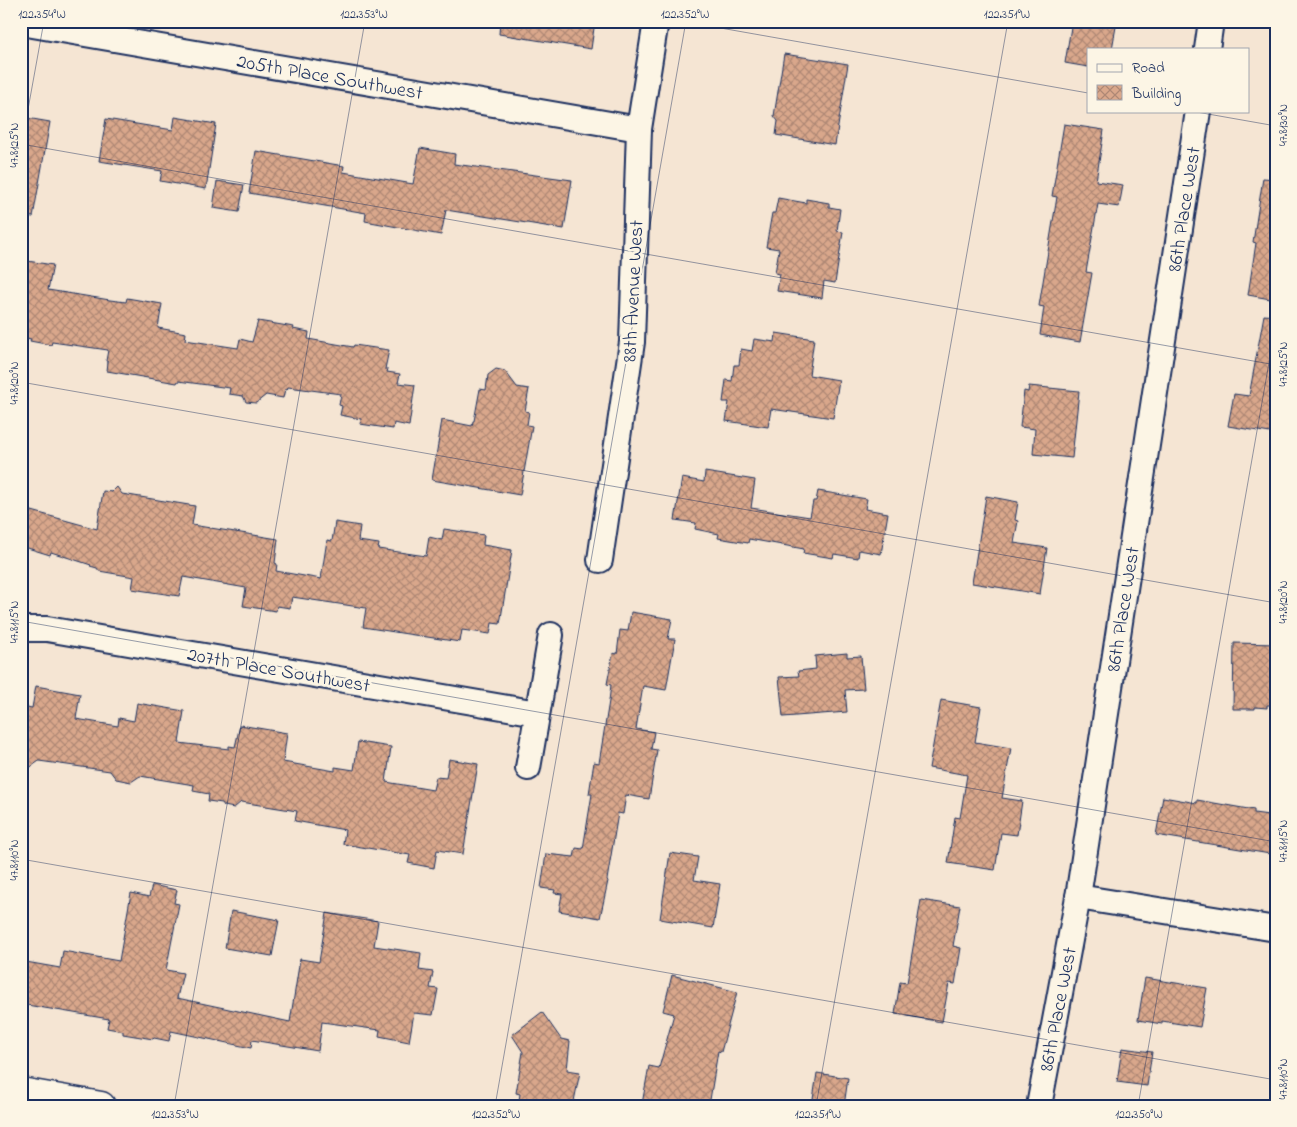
<svg xmlns="http://www.w3.org/2000/svg" width="1297" height="1127" viewBox="0 0 1297 1127" font-family="'Indie Flower',sans-serif">
<style>
.building{fill:url(#building-cross-hatch);stroke:#1b2f5e}
.lines{fill:none;stroke-linecap:round;stroke-linejoin:round}
.street-casing{stroke:#1b2f5e;stroke-width:28}
.secondary-casing{stroke:#1b2f5e;stroke-width:31}
.street{stroke:#fcf5e5;stroke-width:24}
.secondary{stroke:#fcf5e5;stroke-width:28}
.ticks{fill:none;stroke:#1b2f5e;stroke-width:1;stroke-opacity:0.45}
.labels{text-anchor:middle;stroke-width:5;stroke-linejoin:round;paint-order:stroke}
.street-label{font-size:20px;fill:#1b2f5e;stroke:#fcf5e5}
.neatline{fill:none;stroke:#1b2f5e;stroke-width:2}
.ticks-label{font-size:12px;text-anchor:middle;fill:#1b2f5e}
</style>
<defs>
<pattern id="building-cross-hatch" width="8" height="8" patternUnits="userSpaceOnUse" patternTransform="scale(1.25)"><rect width="8" height="8" fill="#d9a78b"/><path d="M0 0l8 8M0 8l8-8" fill="none" stroke="#af8875"/></pattern>
</defs>
<rect width="100%" height="100%" fill="#f5e5d3"/>
<filter id="ink" filterUnits="userSpaceOnUse"><feTurbulence type="fractalNoise" baseFrequency=".02" numOctaves="2"/><feDisplacementMap in="SourceGraphic" scale="10" xChannelSelector="R" yChannelSelector="G"/><feConvolveMatrix kernelMatrix="1 2 1 2 8 2 1 2 1" color-interpolation-filters="sRGB"/></filter>
<g filter="url(#ink)">
<g class="building">
<path d="M 500,21 L 595,21 L 591,49 L 499,34 Z"/>
<path d="M 1072,21 L 1117,21 L 1112,49 L 1088,49 L 1088,67 L 1065,63 Z"/>
<path d="M 784,54 L 848,64 L 835,145 L 776,135 L 778,121 L 774,116 Z"/>
<path d="M 21,117 L 50,122 L 33,217 L 21,216 Z"/>
<path d="M 175,117 L 216,124 L 206,189 L 160,181 L 162,171 L 99,161 L 106,119 L 173,130 Z"/>
<path d="M 1064,124 L 1104,130 L 1096,181 L 1123,185 L 1119,207 L 1098,204 L 1086,272 L 1092,273 L 1080,342 L 1040,335 L 1044,307 L 1039,306 L 1057,197 L 1052,196 Z"/>
<path d="M 420,148 L 455,154 L 454,164 L 572,180 L 564,229 L 446,210 L 441,235 L 365,221 L 366,213 L 249,193 L 256,151 L 344,166 L 343,172 L 413,184 Z"/>
<path d="M 1263,178 L 1276,179 L 1276,300 L 1248,295 L 1256,243 L 1253,242 Z"/>
<path d="M 217,181 L 244,185 L 239,212 L 213,208 Z"/>
<path d="M 778,198 L 806,203 L 806,199 L 829,203 L 829,207 L 840,209 L 837,231 L 843,232 L 835,283 L 824,281 L 822,298 L 777,291 L 780,274 L 775,273 L 779,249 L 766,247 L 772,213 L 775,213 Z"/>
<path d="M 21,260 L 53,265 L 48,290 L 110,300 L 126,302 L 127,298 L 162,304 L 158,328 L 186,333 L 185,340 L 238,348 L 240,339 L 252,342 L 258,321 L 294,327 L 293,329 L 309,332 L 308,339 L 353,347 L 354,345 L 389,350 L 385,369 L 388,369 L 387,372 L 400,374 L 398,383 L 415,385 L 409,426 L 394,423 L 393,429 L 360,424 L 361,419 L 340,415 L 342,406 L 339,405 L 341,394 L 288,387 L 287,390 L 285,389 L 283,398 L 266,395 L 256,403 L 246,402 L 243,396 L 229,394 L 230,388 L 178,381 L 177,383 L 107,371 L 108,362 L 106,361 L 108,350 L 52,342 L 51,345 L 30,341 L 31,339 L 21,337 Z"/>
<path d="M 1264,315 L 1276,316 L 1276,434 L 1228,426 L 1234,394 L 1249,396 Z"/>
<path d="M 776,333 L 814,339 L 809,375 L 839,380 L 833,418 L 771,409 L 768,427 L 726,421 L 729,402 L 723,402 L 726,380 L 732,381 L 734,365 L 739,365 L 741,349 L 752,351 L 754,339 L 775,342 Z"/>
<path d="M 496,369 L 505,371 L 517,387 L 529,389 L 525,411 L 529,412 L 527,425 L 532,426 L 520,495 L 432,480 L 442,420 L 472,426 L 473,421 L 474,421 L 480,389 L 486,390 L 488,375 Z"/>
<path d="M 1029,386 L 1079,391 L 1072,458 L 1033,454 L 1035,429 L 1020,427 L 1024,391 L 1028,392 Z"/>
<path d="M 705,472 L 755,480 L 751,508 L 810,517 L 813,501 L 816,501 L 818,491 L 867,499 L 865,509 L 888,513 L 881,554 L 859,550 L 858,558 L 834,554 L 833,558 L 803,553 L 804,549 L 749,539 L 748,543 L 718,538 L 719,534 L 695,529 L 696,523 L 675,520 L 682,478 L 704,482 Z"/>
<path d="M 117,487 L 122,494 L 195,506 L 192,525 L 278,539 L 275,563 L 277,564 L 276,571 L 321,579 L 327,540 L 332,541 L 335,522 L 360,526 L 358,541 L 379,544 L 378,549 L 426,556 L 429,537 L 442,540 L 444,529 L 484,535 L 483,545 L 512,550 L 500,624 L 492,623 L 490,634 L 462,630 L 460,642 L 401,633 L 363,627 L 366,608 L 292,597 L 290,608 L 277,606 L 276,611 L 243,606 L 246,588 L 183,577 L 179,596 L 132,589 L 134,577 L 99,571 L 97,568 L 90,566 L 91,565 L 51,552 L 50,555 L 21,546 L 21,508 L 97,529 L 103,491 L 112,492 Z"/>
<path d="M 986,496 L 1018,502 L 1015,520 L 1018,521 L 1014,543 L 1047,548 L 1040,594 L 972,583 Z"/>
<path d="M 631,612 L 672,619 L 668,639 L 675,639 L 666,690 L 643,686 L 636,729 L 654,732 L 651,749 L 657,750 L 649,799 L 626,795 L 623,814 L 618,813 L 607,880 L 608,881 L 600,918 L 559,911 L 562,894 L 554,893 L 555,890 L 541,888 L 546,854 L 574,857 L 576,848 L 583,849 L 592,794 L 589,794 L 594,762 L 599,763 L 609,701 L 611,685 L 607,684 L 613,653 L 617,654 L 620,630 L 628,631 Z"/>
<path d="M 1234,643 L 1276,644 L 1276,678 L 1273,678 L 1272,705 L 1267,705 L 1267,708 L 1255,707 L 1255,709 L 1233,709 Z"/>
<path d="M 847,653 L 847,657 L 861,656 L 864,689 L 845,690 L 847,712 L 783,717 L 779,677 L 799,676 L 798,671 L 816,669 L 815,656 Z"/>
<path d="M 36,686 L 80,694 L 76,719 L 118,726 L 119,718 L 134,721 L 137,703 L 184,711 L 179,743 L 229,749 L 229,746 L 235,747 L 240,725 L 287,733 L 283,762 L 335,771 L 335,767 L 354,770 L 358,742 L 391,747 L 386,782 L 433,790 L 436,777 L 446,778 L 449,759 L 478,764 L 463,854 L 437,850 L 434,868 L 408,863 L 410,855 L 343,844 L 345,830 L 295,821 L 297,811 L 241,802 L 234,808 L 224,806 L 222,803 L 208,801 L 209,794 L 193,791 L 194,785 L 140,776 L 131,782 L 116,779 L 110,771 L 39,761 L 21,774 L 21,706 L 32,708 Z"/>
<path d="M 941,700 L 981,707 L 975,742 L 1011,748 L 1002,798 L 1022,801 L 1017,835 L 1001,833 L 995,870 L 948,863 L 955,817 L 960,818 L 967,775 L 929,768 Z"/>
<path d="M 1163,797 L 1197,803 L 1197,800 L 1254,810 L 1254,813 L 1276,816 L 1276,855 L 1156,835 Z"/>
<path d="M 670,853 L 698,857 L 694,880 L 720,884 L 713,928 L 660,919 Z"/>
<path d="M 152,885 L 177,890 L 174,903 L 179,904 L 166,970 L 183,973 L 177,998 L 290,1022 L 300,959 L 319,962 L 327,913 L 378,921 L 374,946 L 421,953 L 419,970 L 433,972 L 430,988 L 438,989 L 433,1015 L 414,1013 L 409,1042 L 379,1036 L 380,1030 L 322,1022 L 318,1051 L 252,1040 L 251,1048 L 171,1031 L 169,1041 L 154,1038 L 153,1039 L 123,1034 L 123,1031 L 107,1028 L 109,1019 L 21,1004 L 21,965 L 25,966 L 26,962 L 60,968 L 63,951 L 119,961 L 131,893 L 149,897 Z"/>
<path d="M 921,900 L 960,906 L 953,946 L 961,948 L 955,984 L 949,983 L 942,1022 L 895,1014 L 900,982 L 907,983 Z"/>
<path d="M 231,911 L 279,920 L 272,956 L 225,948 Z"/>
<path d="M 672,975 L 737,992 L 721,1052 L 718,1051 L 709,1106 L 654,1106 L 642,1104 L 649,1066 L 659,1068 L 674,1014 L 663,1011 Z"/>
<path d="M 1145,978 L 1207,988 L 1200,1027 L 1162,1021 L 1162,1024 L 1138,1020 Z"/>
<path d="M 542,1012 L 561,1039 L 570,1041 L 567,1070 L 580,1072 L 573,1106 L 518,1106 L 520,1094 L 516,1093 L 523,1052 L 512,1035 Z"/>
<path d="M 1122,1048 L 1152,1052 L 1147,1086 L 1117,1082 Z"/>
<path d="M 817,1073 L 848,1078 L 844,1106 L 812,1106 Z"/>
</g>
<g class="lines">
<defs>
<g id="street">
<path d="M 21,23 L 639,129"/>
<path d="M 1207,49 L 1211,21"/>
<path d="M 600,560 L 632,342 L 639,129 L 656,21"/>
<path d="M 21,629 L 47,629 L 537,713"/>
<path d="M 528,768 L 551,635"/>
<path d="M 1078,897 L 1276,929"/>
<path d="M 1039,1106 L 1078,897 L 1198,111"/>
</g>
<path id="secondary" d="M 21,1092 L 101,1106"/>
</defs>
<use href="#street" class="street-casing"/>
<use href="#secondary" class="secondary-casing"/>
<use href="#street" class="street"/>
<use href="#secondary" class="secondary"/>
</g>
</g>
<path class="ticks" d="M 681,21 L 1088,93M 1191,111 L 1276,126M 21,144 L 1276,365M 21,148 L 44,21M 21,382 L 1276,603M 21,621 L 1276,842M 21,859 L 1276,1080M 21,1098 L 67,1106M 174,1106 L 365,21M 495,1106 L 686,21M 816,1106 L 1008,21M 1138,1106 L 1276,323"/>
<g class="labels">
<g class="street-label">
<text transform="translate(330 76) rotate(10)" y="7">205th Place Southwest</text>
<text transform="translate(1183 209) rotate(-81)" y="7">86th Place West</text>
<text transform="translate(632 291) rotate(-87)" y="7">88th Avenue West</text>
<text transform="translate(1122 609) rotate(-81)" y="7">86th Place West</text>
<text transform="translate(279 669) rotate(10)" y="7">207th Place Southwest</text>
<text transform="translate(1057 1009) rotate(-79)" y="7">86th Place West</text>
</g>
</g>
<rect width="1297" height="1127" fill="none" stroke="#fcf5e5" stroke-width="55"/>
<rect x="1087" y="48" width="162" height="65" fill="#fcf5e5" stroke="#a2a6af"/>
<rect x="1097" y="64" width="25" height="8" fill="#fcf5e5" stroke="#a2a6af"/>
<text x="1132" y="72" font-size="15" fill="#1b2f5e">Road</text>
<rect x="1097" y="85" width="25" height="15" fill="url(#building-cross-hatch)" stroke="#a2a6af"/>
<text x="1132" y="98" font-size="15" fill="#1b2f5e">Building</text>
<rect x="28" y="28" width="1242" height="1072" class="neatline"/>
<g class="ticks-label">
<text x="42" y="18">122.354°W</text>
<text x="364" y="18">122.353°W</text>
<text x="685" y="18">122.352°W</text>
<text x="1007" y="18">122.351°W</text>
<text transform="translate(1283 125) rotate(-90)" y="4">47.8130°N</text>
<text transform="translate(14 145) rotate(-90)" y="4">47.8125°N</text>
<text transform="translate(1283 364) rotate(-90)" y="4">47.8125°N</text>
<text transform="translate(14 383) rotate(-90)" y="4">47.8120°N</text>
<text transform="translate(1283 602) rotate(-90)" y="4">47.8120°N</text>
<text transform="translate(14 622) rotate(-90)" y="4">47.8115°N</text>
<text transform="translate(1283 841) rotate(-90)" y="4">47.8115°N</text>
<text transform="translate(14 860) rotate(-90)" y="4">47.8110°N</text>
<text transform="translate(1283 1079) rotate(-90)" y="4">47.8110°N</text>
<text x="175" y="1118">122.353°W</text>
<text x="496" y="1118">122.352°W</text>
<text x="818" y="1118">122.351°W</text>
<text x="1139" y="1118">122.350°W</text>
</g>
</svg>
